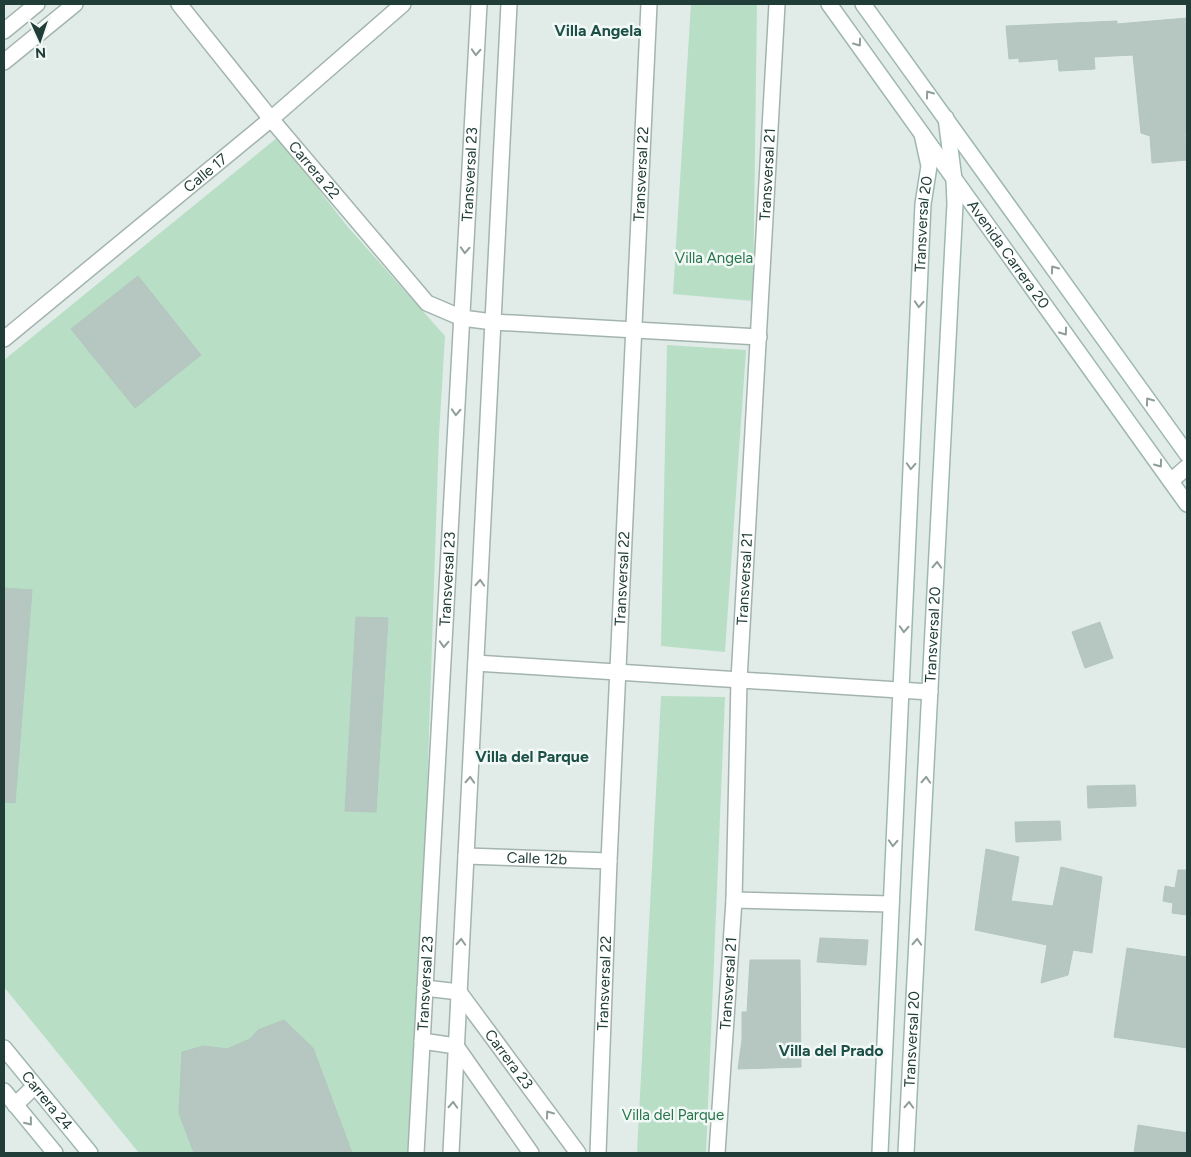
<svg xmlns="http://www.w3.org/2000/svg" width="1191" height="1157" viewBox="0 0 1191 1157" font-family="Figtree,sans-serif">
<style>
.green{fill:#b8dec5}
.building{fill:#b6c7c1;stroke:#b3c6bf}
.lines{fill:none;stroke-linecap:round;stroke-linejoin:round}
.street-casing{stroke:#a3b4af;stroke-width:18}
.secondary-casing{stroke:#9eb8b1;stroke-width:18}
.street{stroke:#fff;stroke-width:15}
.secondary{stroke:#fff;stroke-width:15}
.oneway{stroke:#909e9b}
.labels{text-anchor:middle;stroke-width:5;stroke-linejoin:round;paint-order:stroke}
.street-label{font-size:15px;fill:#203d37;stroke:#f1f8f5}
.park-label{font-size:15px;fill:#29754c;stroke:#f1f8f5}
.neighbourhood-label{font-size:16px;font-weight:bold;fill:#1c5047;stroke:#f1f8f5}
</style>
<rect width="100%" height="100%" fill="#e1ece8"/>
<g class="green">
<path d="M 691,4 L 757,4 L 753,301 L 673,294 Z"/>
<path d="M 278,137 L 347,226 L 445,336 L 439,435 L 428,764 L 420,1153 L 139,1153 L 4,987 L 4,360 Z"/>
<path d="M 667,345 L 746,350 L 725,652 L 661,646 Z"/>
<path d="M 661,696 L 725,697 L 706,1153 L 637,1153 Z"/>
</g>
<g class="building">
<path d="M 1187,18 L 1187,134 L 1185,134 L 1187,160 L 1152,163 L 1150,136 L 1141,133 L 1133,55 L 1094,57 L 1095,69 L 1059,71 L 1058,59 L 1019,62 L 1019,58 L 1009,59 L 1006,26 L 1117,21 L 1117,24 Z"/>
<path d="M 138,276 L 201,355 L 135,408 L 71,329 Z"/>
<path d="M 4,588 L 32,590 L 15,803 L 4,802 Z"/>
<path d="M 356,617 L 388,618 L 376,812 L 345,811 Z"/>
<path d="M 1100,622 L 1113,658 L 1085,668 L 1072,632 Z"/>
<path d="M 1135,785 L 1136,806 L 1088,808 L 1087,786 Z"/>
<path d="M 1060,821 L 1061,840 L 1016,842 L 1015,822 Z"/>
<path d="M 986,849 L 1019,857 L 1011,901 L 1053,906 L 1061,867 L 1102,877 L 1092,953 L 1073,950 L 1068,975 L 1041,983 L 1047,945 L 975,930 Z"/>
<path d="M 1178,870 L 1187,870 L 1187,915 L 1172,913 L 1173,903 L 1163,901 L 1165,886 L 1175,888 Z"/>
<path d="M 820,938 L 868,940 L 866,965 L 817,962 Z"/>
<path d="M 1127,948 L 1187,957 L 1187,1048 L 1114,1037 Z"/>
<path d="M 750,960 L 800,960 L 801,1067 L 738,1069 L 742,1040 L 742,1012 L 747,1012 Z"/>
<path d="M 284,1020 L 313,1048 L 352,1153 L 194,1153 L 179,1113 L 182,1052 L 204,1046 L 227,1049 L 250,1039 L 258,1030 Z"/>
<path d="M 1138,1125 L 1187,1133 L 1187,1153 L 1134,1153 Z"/>
</g>
<g class="lines">
<defs>
<g id="street">
<path id="s1" d="M 179,4 L 271,119 L 427,303 L 462,318 L 493,322 L 759,337"/>
<path d="M 4,31 L 37,4"/>
<path d="M 4,62 L 75,4"/>
<path id="s2" d="M 4,339 L 271,119 L 403,4"/>
<path d="M 1171,481 L 1187,467"/>
<path d="M 476,663 L 930,692"/>
<path id="s3" d="M 466,856 L 609,861"/>
<path d="M 734,900 L 891,904"/>
<path id="s4" d="M 425,988 L 459,992 L 578,1153"/>
<path d="M 422,1041 L 456,1046 L 531,1153"/>
<path d="M 15,1105 L 35,1086"/>
<path id="s5" d="M 416,1153 L 479,4"/>
<path d="M 451,1153 L 509,4"/>
<path id="s6" d="M 598,1153 L 609,861 L 649,4"/>
<path id="s7" d="M 717,1153 L 734,900 L 739,680 L 777,4"/>
</g>
<g id="secondary">
<path id="s8" d="M 829,4 L 1187,504"/>
<path d="M 863,4 L 1187,454"/>
<path id="s9" d="M 4,1048 L 90,1153"/>
<path d="M 4,1091 L 55,1153"/>
<path id="s10" d="M 880,1153 L 923,204 L 929,166 L 922,134"/>
<path id="s11" d="M 906,1153 L 955,204 L 954,179 L 946,118"/>
</g>
</defs>
<use href="#street" class="street-casing"/>
<use href="#secondary" class="secondary-casing"/>
<use href="#street" class="street"/>
<use href="#secondary" class="secondary"/>
</g>
<defs><path id="oneway-chevron" d="M-2-3.5L2.5 0L-2 3.5" fill="none" stroke-width="1.6" stroke-linecap="round" stroke-linejoin="round" transform="scale(1.25)"/></defs>
<g class="oneway">
<use href="#oneway-chevron" transform="translate(858 43) rotate(54)"/>
<use href="#oneway-chevron" transform="translate(476 52) rotate(93)"/>
<use href="#oneway-chevron" transform="translate(929 94) rotate(-126)"/>
<use href="#oneway-chevron" transform="translate(465 250) rotate(93)"/>
<use href="#oneway-chevron" transform="translate(1054 269) rotate(-126)"/>
<use href="#oneway-chevron" transform="translate(919 304) rotate(93)"/>
<use href="#oneway-chevron" transform="translate(1064 332) rotate(54)"/>
<use href="#oneway-chevron" transform="translate(1149 401) rotate(-126)"/>
<use href="#oneway-chevron" transform="translate(456 412) rotate(93)"/>
<use href="#oneway-chevron" transform="translate(1159 464) rotate(54)"/>
<use href="#oneway-chevron" transform="translate(911 466) rotate(93)"/>
<use href="#oneway-chevron" transform="translate(937 565) rotate(-87)"/>
<use href="#oneway-chevron" transform="translate(480 583) rotate(-87)"/>
<use href="#oneway-chevron" transform="translate(904 629) rotate(93)"/>
<use href="#oneway-chevron" transform="translate(444 644) rotate(93)"/>
<use href="#oneway-chevron" transform="translate(470 780) rotate(-87)"/>
<use href="#oneway-chevron" transform="translate(926 780) rotate(-87)"/>
<use href="#oneway-chevron" transform="translate(893 843) rotate(93)"/>
<use href="#oneway-chevron" transform="translate(461 942) rotate(-87)"/>
<use href="#oneway-chevron" transform="translate(917 942) rotate(-87)"/>
<use href="#oneway-chevron" transform="translate(453 1105) rotate(-87)"/>
<use href="#oneway-chevron" transform="translate(909 1105) rotate(-87)"/>
<use href="#oneway-chevron" transform="translate(549 1114) rotate(-126)"/>
<use href="#oneway-chevron" transform="translate(29 1122) rotate(51)"/>
</g>
<g class="labels">
<g class="street-label">
<text dy="5" stroke="none"><textPath href="#s1" startOffset="214">Carrera 22</textPath></text>
<text dy="5" stroke="none"><textPath href="#s2" startOffset="261">Calle 17</textPath></text>
<text dy="5" stroke="none"><textPath href="#s5" startOffset="980">Transversal 23</textPath></text>
<text dy="5" stroke="none"><textPath href="#s6" startOffset="980">Transversal 22</textPath></text>
<text dy="5" stroke="none"><textPath href="#s7" startOffset="980">Transversal 21</textPath></text>
<text dy="5" stroke="none"><textPath href="#s10" startOffset="930">Transversal 20</textPath></text>
<text dy="5" stroke="none"><textPath href="#s8" startOffset="308">Avenida Carrera 20</textPath></text>
<text dy="5" stroke="none"><textPath href="#s6" startOffset="575">Transversal 22</textPath></text>
<text dy="5" stroke="none"><textPath href="#s7" startOffset="575">Transversal 21</textPath></text>
<text dy="5" stroke="none"><textPath href="#s5" startOffset="575">Transversal 23</textPath></text>
<text dy="5" stroke="none"><textPath href="#s11" startOffset="519">Transversal 20</textPath></text>
<text dy="5" stroke="none"><textPath href="#s3" startOffset="71">Calle 12b</textPath></text>
<text dy="5" stroke="none"><textPath href="#s5" startOffset="170">Transversal 23</textPath></text>
<text dy="5" stroke="none"><textPath href="#s6" startOffset="170">Transversal 22</textPath></text>
<text dy="5" stroke="none"><textPath href="#s7" startOffset="170">Transversal 21</textPath></text>
<text dy="5" stroke="none"><textPath href="#s11" startOffset="114">Transversal 20</textPath></text>
<text dy="5" stroke="none"><textPath href="#s4" startOffset="118">Carrera 23</textPath></text>
<text dy="5" stroke="none"><textPath href="#s9" startOffset="68">Carrera 24</textPath></text>
</g>
<g class="park-label">
<text x="714" y="263">Villa Angela</text>
<text x="673" y="1120">Villa del Parque</text>
</g>
<g class="neighbourhood-label">
<text x="598" y="36">Villa Angela</text>
<text x="532" y="762">Villa del Parque</text>
<text x="831" y="1056">Villa del Prado</text>
</g>
</g>
<rect width="1191" height="1157" fill="none" stroke="#203d37" stroke-width="10"/>
<g transform="translate(40 40) rotate(177)" stroke="#f1f8f5" stroke-width="4" paint-order="stroke">
<path d="M0-4L9 19L0 12L-9 19Z" fill="#203d37"/>
<text y="-8" font-size="14" font-weight="bold" text-anchor="middle" fill="#203d37">N</text>
</g>
</svg>
